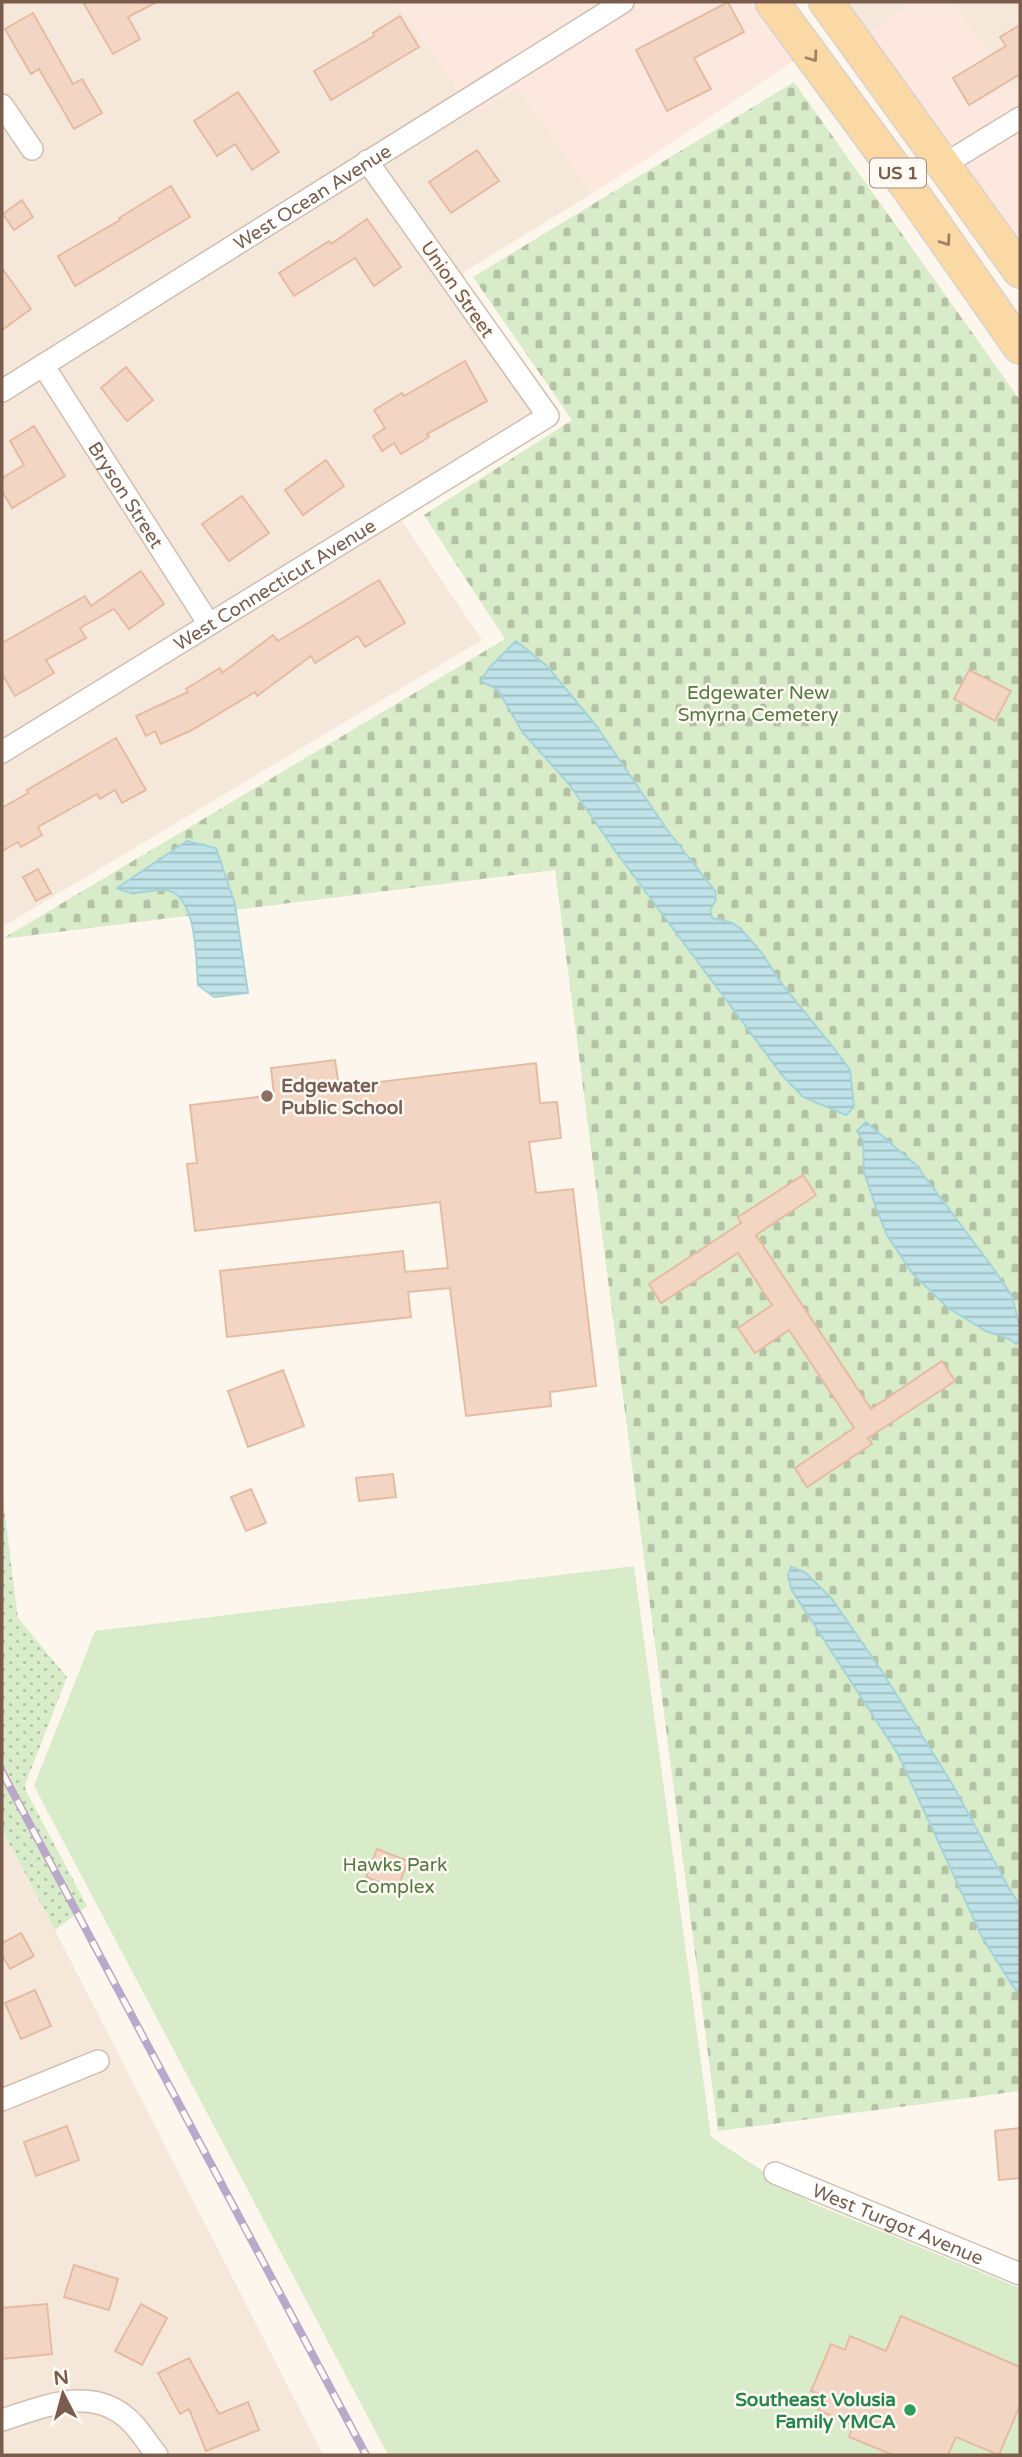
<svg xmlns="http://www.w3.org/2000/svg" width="1022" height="2457" viewBox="0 0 1022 2457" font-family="'Varela Round',sans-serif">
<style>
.residential{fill:#f5e8da}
.commercial{fill:#fde8e0}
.grass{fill:url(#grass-dots)}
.cemetery{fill:url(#cemetery-stones)}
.green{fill:#d8ecc9}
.water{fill:url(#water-rules);stroke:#a5d3da;stroke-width:2}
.building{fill:#f3d5c3;stroke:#e6bba3;stroke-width:2}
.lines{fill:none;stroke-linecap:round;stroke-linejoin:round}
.minor-casing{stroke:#d1beb0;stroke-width:24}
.primary-casing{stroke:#dad1cd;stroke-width:36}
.minor{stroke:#fff;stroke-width:21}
.primary{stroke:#fbd9a5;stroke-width:33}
.rail-casing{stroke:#b9a8c9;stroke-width:8}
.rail{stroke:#fffaf3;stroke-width:5;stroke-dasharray:16;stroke-linecap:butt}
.oneway{stroke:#a18267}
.education-dot{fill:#8d6e63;stroke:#fffaf3;stroke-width:2.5}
.leisure-dot{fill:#2e9e5b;stroke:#fffaf3;stroke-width:2.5}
.labels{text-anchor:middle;stroke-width:5;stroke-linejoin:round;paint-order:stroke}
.shield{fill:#fffaf3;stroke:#a28b7f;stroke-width:2}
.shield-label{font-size:18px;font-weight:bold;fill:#7a5c4d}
.street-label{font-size:19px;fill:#7a5c4d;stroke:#fffaf3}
.park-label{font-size:19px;fill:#537a41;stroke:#fffaf3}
.education-label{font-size:19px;font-weight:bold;fill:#785e54;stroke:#fffaf3;text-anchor:start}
.leisure-label{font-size:19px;font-weight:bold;fill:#27864d;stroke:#fffaf3;text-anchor:end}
</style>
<defs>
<pattern id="grass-dots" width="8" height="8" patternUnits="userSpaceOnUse" patternTransform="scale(1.75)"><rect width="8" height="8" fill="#d8ecc9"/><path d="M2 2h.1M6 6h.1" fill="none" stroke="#b4c2a5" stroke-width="1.8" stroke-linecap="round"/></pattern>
<pattern id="cemetery-stones" width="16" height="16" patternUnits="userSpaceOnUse" patternTransform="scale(1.75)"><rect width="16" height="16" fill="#d8ecc9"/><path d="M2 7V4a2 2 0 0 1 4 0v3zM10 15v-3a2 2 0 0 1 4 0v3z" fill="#b4c2a5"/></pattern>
<pattern id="water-rules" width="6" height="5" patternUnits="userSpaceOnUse" patternTransform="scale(1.75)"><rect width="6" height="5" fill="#bfe3e8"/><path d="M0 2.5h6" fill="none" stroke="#a0bbbe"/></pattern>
</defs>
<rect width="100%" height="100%" fill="#fdf6ec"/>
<g class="residential">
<path d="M 2,2 L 396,2 L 475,113 L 518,87 L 591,194 L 464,272 L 463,287 L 540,426 L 419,506 L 415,512 L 402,521 L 482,640 L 2,927 Z"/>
<path d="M 841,2 L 915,2 L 866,36 Z"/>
<path d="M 951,2 L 1020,2 L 1020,92 L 1017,93 Z"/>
<path d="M 2,1830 L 55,1930 L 323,2455 L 2,2455 Z"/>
</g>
<g class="commercial">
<path d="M 396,2 L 750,2 L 794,61 L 647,159 L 591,194 L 518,88 L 475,113 Z"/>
<path d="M 915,2 L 951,2 L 1017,93 L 1020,92 L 1020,252 L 866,36 Z"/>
</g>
<path class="grass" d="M 2,1491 L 18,1618 L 67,1677 L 25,1785 L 26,1791 L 87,1906 L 55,1930 L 2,1830 Z"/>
<path class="cemetery" d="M 794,82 L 1020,400 L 1020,2091 L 718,2131 L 555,870 L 2,939 L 505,639 L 424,515 L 572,420 L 473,277 Z"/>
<path class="green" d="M 634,1566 L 711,2137 L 812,2203 L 1020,2288 L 1020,2455 L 388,2455 L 34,1786 L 95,1631 Z"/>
<g class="water">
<path d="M 516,641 L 547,666 L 595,724 L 668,831 L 715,891 L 716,900 L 710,910 L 712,918 L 732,923 L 741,929 L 762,953 L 781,983 L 833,1047 L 850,1070 L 854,1107 L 846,1115 L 803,1097 L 782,1075 L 616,852 L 569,784 L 523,733 L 498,690 L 481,681 L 489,668 Z"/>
<path d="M 187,841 L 216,848 L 235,904 L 248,993 L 214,997 L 198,985 C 196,962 198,892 164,890 C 145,889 135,898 117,888 Z"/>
<path d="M 866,1122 L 916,1165 L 993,1268 L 1012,1296 L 1020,1328 L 1020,1341 L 1016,1344 L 1009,1339 L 986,1331 L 948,1308 L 912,1273 L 887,1235 L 876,1208 L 864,1172 L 863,1141 L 857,1131 Z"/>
<path d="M 791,1567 L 805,1572 L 832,1599 L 883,1673 L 951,1782 L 1010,1890 L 1020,1905 L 1020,1993 L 1014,1988 L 982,1937 L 898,1754 L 791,1589 L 788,1574 Z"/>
</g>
<g class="building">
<path d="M 83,2 L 157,2 L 128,17 L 140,39 L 113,54 Z"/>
<path d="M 728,2 L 744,32 L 694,58 L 711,89 L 667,111 L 636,50 Z"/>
<path d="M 33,13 L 73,84 L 82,79 L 102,113 L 74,129 L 39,69 L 31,74 L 5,29 Z"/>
<path d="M 400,16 L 419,47 L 331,100 L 314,71 L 374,36 L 373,33 Z"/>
<path d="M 1020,25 L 1020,74 L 969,105 L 953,78 L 1006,46 L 1000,37 Z"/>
<path d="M 238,92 L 279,152 L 252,170 L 235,144 L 217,156 L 194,121 Z"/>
<path d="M 477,150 L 499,181 L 451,213 L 429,182 Z"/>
<path d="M 171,186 L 190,217 L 75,286 L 58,256 L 120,220 L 119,218 Z"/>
<path d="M 22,200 L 33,217 L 14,230 L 3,214 Z"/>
<path d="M 367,219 L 401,267 L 374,286 L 355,258 L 294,296 L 279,273 L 329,241 L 331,244 Z"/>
<path d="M 2,268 L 31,309 L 2,330 Z"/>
<path d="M 465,361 L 487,401 L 427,434 L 429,437 L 401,454 L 394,443 L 382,451 L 373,436 L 385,428 L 374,410 L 402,393 L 404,396 Z"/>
<path d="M 126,367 L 153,400 L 127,421 L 101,388 Z"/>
<path d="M 34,426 L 65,476 L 12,508 L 2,491 L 2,478 L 24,465 L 10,441 Z"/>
<path d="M 326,460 L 344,486 L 303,515 L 285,490 Z"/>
<path d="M 242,496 L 269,533 L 229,561 L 202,524 Z"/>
<path d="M 141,571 L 164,604 L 129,629 L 114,609 L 80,628 L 86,638 L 46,660 L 54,673 L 15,696 L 2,674 L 2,643 L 85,596 L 91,606 Z"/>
<path d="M 379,580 L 405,623 L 365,647 L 358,636 L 315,663 L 311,656 L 257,696 L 255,692 L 192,730 L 161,744 L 155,731 L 146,736 L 136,716 L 188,692 L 186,689 L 220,668 L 222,673 L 273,635 L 278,641 Z"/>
<path d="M 969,670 L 1011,691 L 995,721 L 954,699 Z"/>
<path d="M 116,738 L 146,790 L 122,803 L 115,790 L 100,799 L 97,794 L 38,827 L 42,835 L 21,847 L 18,842 L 2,851 L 2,808 L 28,793 L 27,790 Z"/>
<path d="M 38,869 L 51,893 L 36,901 L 23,877 Z"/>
<path d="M 335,1060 L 339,1087 L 536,1063 L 540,1103 L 557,1102 L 561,1138 L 529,1142 L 536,1193 L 573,1189 L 596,1386 L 550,1392 L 551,1406 L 466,1416 L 450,1288 L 408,1292 L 411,1317 L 227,1337 L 220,1271 L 403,1251 L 405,1272 L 448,1268 L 440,1202 L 195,1231 L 187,1164 L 197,1163 L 190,1105 L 274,1095 L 271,1068 Z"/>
<path d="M 803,1175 L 816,1195 L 756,1235 L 871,1409 L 942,1361 L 955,1381 L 868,1438 L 872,1444 L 807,1487 L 795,1468 L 854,1428 L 789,1330 L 755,1353 L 738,1328 L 772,1305 L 738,1253 L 661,1303 L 649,1284 L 741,1223 L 738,1217 Z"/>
<path d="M 283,1370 L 304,1426 L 248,1447 L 228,1391 Z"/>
<path d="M 393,1474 L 396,1497 L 359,1501 L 356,1478 Z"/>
<path d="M 251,1489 L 266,1523 L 246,1531 L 231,1497 Z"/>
<path d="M 377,1849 L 408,1861 L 397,1889 L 366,1877 Z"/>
<path d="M 21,1933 L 34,1956 L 10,1969 L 2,1955 L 2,1943 Z"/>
<path d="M 35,1990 L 51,2026 L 21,2039 L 5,2003 Z"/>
<path d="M 67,2126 L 79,2160 L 36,2176 L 24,2142 Z"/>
<path d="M 1020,2128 L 1020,2178 L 999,2180 L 995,2131 Z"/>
<path d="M 74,2265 L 118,2279 L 109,2310 L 64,2297 Z"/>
<path d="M 47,2304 L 52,2354 L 2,2359 L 2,2308 Z"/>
<path d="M 141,2304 L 167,2318 L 142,2365 L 115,2351 Z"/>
<path d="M 901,2316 L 1020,2367 L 1020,2405 L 999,2455 L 956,2437 L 948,2455 L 893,2455 L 849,2437 L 853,2425 L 818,2410 L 824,2396 L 811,2391 L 831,2344 L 845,2350 L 850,2336 L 886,2351 Z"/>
<path d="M 189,2358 L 219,2414 L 248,2402 L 259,2430 L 206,2451 L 189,2409 L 180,2414 L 158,2373 Z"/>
</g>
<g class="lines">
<defs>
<g id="minor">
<path d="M 2,105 L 32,149"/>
<path d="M 945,164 L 1020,118"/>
<path id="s1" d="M 43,365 L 209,624"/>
<path id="s2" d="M 2,391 L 623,2"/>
<path id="s3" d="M 2,752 L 548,416 L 367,161"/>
<path d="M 2,2100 L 98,2061"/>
<path id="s4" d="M 775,2173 L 1020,2274"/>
<path d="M 2,2420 C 45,2406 97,2383 134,2425 C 142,2434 149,2445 157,2455"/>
</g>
<g id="primary">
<path d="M 772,2 L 908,187 L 1020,347"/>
<path d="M 826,2 L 1020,271"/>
</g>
</defs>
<use href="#minor" class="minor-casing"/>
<use href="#primary" class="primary-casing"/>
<use href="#minor" class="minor"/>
<use href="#primary" class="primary"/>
<defs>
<path id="rail" d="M 2,1772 L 366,2455"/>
</defs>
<use href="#rail" class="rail-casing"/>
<use href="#rail" class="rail"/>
</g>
<defs><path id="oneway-chevron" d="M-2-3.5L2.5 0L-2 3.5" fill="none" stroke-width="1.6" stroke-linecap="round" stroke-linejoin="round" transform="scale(1.75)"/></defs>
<g class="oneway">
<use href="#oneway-chevron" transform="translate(813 57) rotate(54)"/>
<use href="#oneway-chevron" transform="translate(946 241) rotate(55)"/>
</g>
<circle class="education-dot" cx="267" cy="1096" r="7"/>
<circle class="leisure-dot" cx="910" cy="2410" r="7"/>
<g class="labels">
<rect class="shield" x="870" y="158.5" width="56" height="29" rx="5"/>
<g class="shield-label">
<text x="898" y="179">US 1</text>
</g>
<g class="street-label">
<text dy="7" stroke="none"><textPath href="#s2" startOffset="366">West Ocean Avenue</textPath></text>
<text transform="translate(458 289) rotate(55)" y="7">Union Street</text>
<text dy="7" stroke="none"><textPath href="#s1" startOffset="154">Bryson Street</textPath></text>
<text dy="7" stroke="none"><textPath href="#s3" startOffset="320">West Connecticut Avenue</textPath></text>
<text dy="7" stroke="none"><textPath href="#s4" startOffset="133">West Turgot Avenue</textPath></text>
</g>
<g class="park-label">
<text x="758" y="699">Edgewater New<tspan x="758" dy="22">Smyrna Cemetery</tspan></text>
<text x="395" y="1871">Hawks Park<tspan x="395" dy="22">Complex</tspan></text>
</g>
<g class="education-label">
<text x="281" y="1092">Edgewater<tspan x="281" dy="22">Public School</tspan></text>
</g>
<g class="leisure-label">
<text x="896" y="2406">Southeast Volusia<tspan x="896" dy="22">Family YMCA</tspan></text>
</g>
</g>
<rect width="1022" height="2457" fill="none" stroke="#7a5c4d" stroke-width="7"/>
<g transform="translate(63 2394) rotate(354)" stroke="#fffaf3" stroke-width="5" paint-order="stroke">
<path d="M0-5L12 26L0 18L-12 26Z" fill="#7a5c4d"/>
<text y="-10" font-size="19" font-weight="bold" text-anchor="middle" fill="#7a5c4d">N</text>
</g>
</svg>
